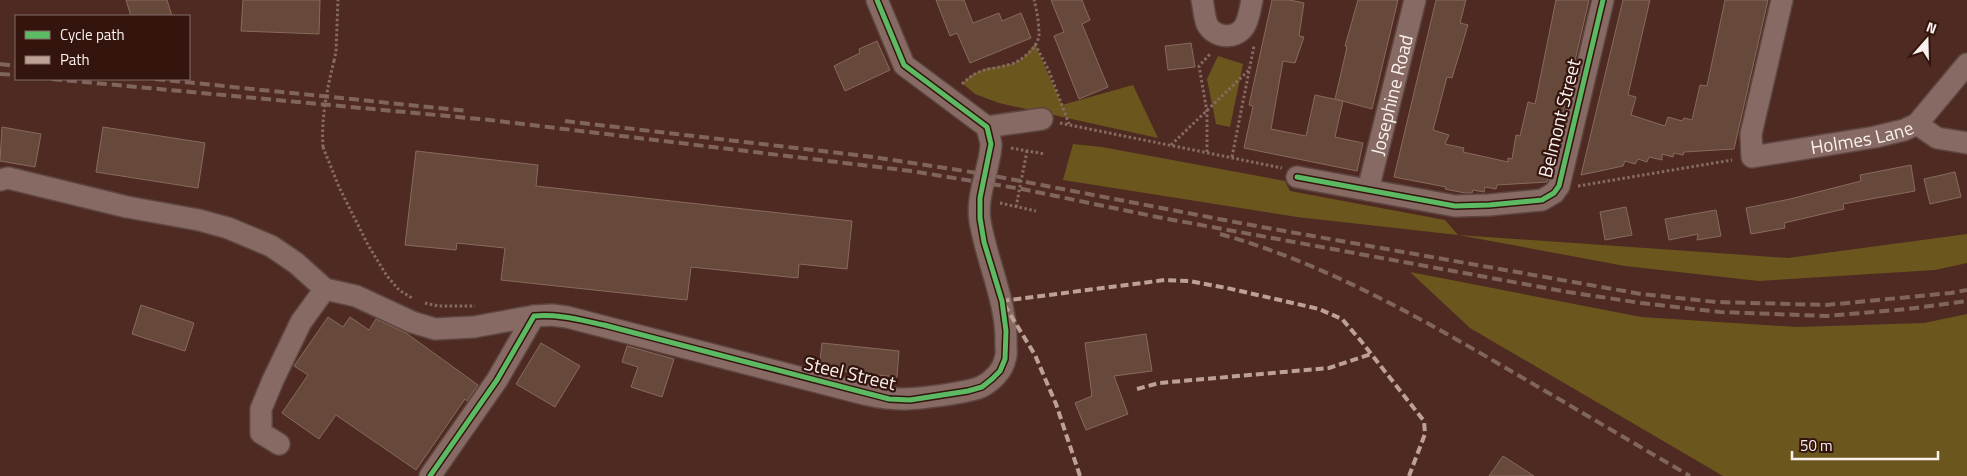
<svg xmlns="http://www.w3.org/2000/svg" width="1967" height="476" viewBox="0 0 1967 476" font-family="'Titillium Web',sans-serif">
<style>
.green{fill:#6b571d}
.building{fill:#66493a;stroke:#886a5d}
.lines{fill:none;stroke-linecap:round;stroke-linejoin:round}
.minor-casing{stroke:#5d4641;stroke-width:24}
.path{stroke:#856b64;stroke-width:3;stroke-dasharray:2.5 2.5;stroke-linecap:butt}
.minor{stroke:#876a63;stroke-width:21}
.rail{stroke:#80645e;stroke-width:4;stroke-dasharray:10 5;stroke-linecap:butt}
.path-bridge{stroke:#856b64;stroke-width:3;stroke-dasharray:2.5 2.5;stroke-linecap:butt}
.quiet{stroke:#bda197;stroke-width:4;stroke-dasharray:8 4;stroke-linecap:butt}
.cycleway-casing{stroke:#33150e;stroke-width:8}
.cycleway{stroke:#5cba63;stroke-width:5}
.labels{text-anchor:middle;stroke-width:4.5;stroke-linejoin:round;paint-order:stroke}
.street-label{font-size:19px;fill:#faf1ef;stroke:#33150e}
</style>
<rect width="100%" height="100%" fill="#4f2a22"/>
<g class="green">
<path d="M 1035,44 L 1062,105 L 1133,85 L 1158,138 L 999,103 L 975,94 L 962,83 L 973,74 L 987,68 L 1012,64 L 1023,58 Z"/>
<path d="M 1218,56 L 1243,64 L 1230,127 L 1216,124 L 1207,79 Z"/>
<path d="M 1073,144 L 1102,147 L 1285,181 L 1290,191 L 1445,220 L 1458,235 L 1788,258 L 1967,234 L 1967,263 L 1935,270 L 1759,281 L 1625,266 L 1458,235 L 1297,217 L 1063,180 Z"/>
<path d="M 1410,272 L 1641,317 L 1797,327 L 1924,323 L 1967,314 L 1967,476 L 1723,476 L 1470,328 Z"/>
</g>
<g class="building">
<path d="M 126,0 L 167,0 L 172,16 L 131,16 Z"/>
<path d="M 243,0 L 320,0 L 319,34 L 241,31 Z"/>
<path d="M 936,0 L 964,0 L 973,23 L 999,13 L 1002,21 L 1021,13 L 1031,38 L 970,63 L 957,33 L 950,36 Z"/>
<path d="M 1051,0 L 1082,0 L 1090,20 L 1082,24 L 1108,87 L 1079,99 L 1054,36 L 1064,32 Z"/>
<path d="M 1272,0 L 1290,0 L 1304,3 L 1299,36 L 1304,37 L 1295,63 L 1283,61 L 1271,129 L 1306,136 L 1315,95 L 1343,101 L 1335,137 L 1363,143 L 1357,171 L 1244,148 L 1253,106 L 1249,105 Z"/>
<path d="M 1358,0 L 1398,0 L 1372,109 L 1335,99 L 1347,47 L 1345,46 Z"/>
<path d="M 1436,0 L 1466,0 L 1460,23 L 1468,25 L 1452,78 L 1447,77 L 1433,130 L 1449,135 L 1445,144 L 1464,148 L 1463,152 L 1508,162 L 1508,158 L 1512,159 L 1516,135 L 1520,136 L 1528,102 L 1535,104 L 1556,0 L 1589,0 L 1547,182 L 1497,185 L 1496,189 L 1485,187 L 1484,192 L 1473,190 L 1472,193 L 1465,193 L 1445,189 L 1446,187 L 1394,177 Z"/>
<path d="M 1623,0 L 1650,0 L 1628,95 L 1636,97 L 1631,115 L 1665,126 L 1668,117 L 1682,121 L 1684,118 L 1692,120 L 1700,85 L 1707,86 L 1725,0 L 1768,0 L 1734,149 L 1684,152 L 1683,155 L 1674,153 L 1673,157 L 1662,154 L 1662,160 L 1649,157 L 1647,162 L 1638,159 L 1635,164 L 1625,161 L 1623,166 L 1581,175 Z"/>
<path d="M 877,41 L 890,70 L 845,91 L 834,66 L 860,53 L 859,49 Z"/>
<path d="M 1191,43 L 1195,67 L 1168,70 L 1165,46 Z"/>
<path d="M 2,127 L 41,134 L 35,167 L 0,161 Z"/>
<path d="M 103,127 L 205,143 L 198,188 L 96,172 Z"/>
<path d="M 416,151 L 538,165 L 536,186 L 852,221 L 847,269 L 799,264 L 798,278 L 691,267 L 687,300 L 501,280 L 505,248 L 457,243 L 456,250 L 405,245 Z"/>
<path d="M 1911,165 L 1915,191 L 1843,204 L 1844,209 L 1784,223 L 1785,228 L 1751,234 L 1746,208 L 1790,199 L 1861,181 L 1860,175 Z"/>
<path d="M 1955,172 L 1961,197 L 1930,204 L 1924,179 Z"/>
<path d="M 1626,207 L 1632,235 L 1605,240 L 1600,212 Z"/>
<path d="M 1716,210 L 1721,236 L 1697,240 L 1698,234 L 1669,240 L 1665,219 Z"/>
<path d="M 141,305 L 194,323 L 185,351 L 132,334 Z"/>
<path d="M 328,317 L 343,327 L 350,317 L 369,330 L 376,319 L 406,333 L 478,385 L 467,401 L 465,399 L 416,470 L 336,415 L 319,439 L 282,413 L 308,375 L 294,366 Z"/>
<path d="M 1146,334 L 1152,371 L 1114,376 L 1128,414 L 1086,430 L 1075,403 L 1092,396 L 1085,343 Z"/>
<path d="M 541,343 L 580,366 L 555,407 L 516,384 Z"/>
<path d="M 822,343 L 899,351 L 897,377 L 819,369 Z"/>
<path d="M 627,346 L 674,359 L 662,397 L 631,387 L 638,367 L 622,362 Z"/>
<path d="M 1503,456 L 1534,476 L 1489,476 Z"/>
</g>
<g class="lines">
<defs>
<g id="minor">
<path d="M 877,0 L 904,65 L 987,127"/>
<path d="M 1202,0 C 1204,8 1204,17 1207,24 C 1214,38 1235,40 1244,27 C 1249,20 1250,8 1252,0"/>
<path id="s1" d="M 1782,0 L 1751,134 L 1752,157 L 1875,137 L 1904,130 L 1917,124 L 1937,138 L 1967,143"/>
<path d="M 1917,124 L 1967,64"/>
<path d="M 987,127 L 1042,119"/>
<path d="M 1297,177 L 1455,206 L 1489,205 L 1542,200 L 1554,193 L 1559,186 L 1603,0"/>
<path d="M 0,180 L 8,178 L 127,207 L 199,220 L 228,228 L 271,246 L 296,263 L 325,289 L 356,296 L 412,322 L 435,329 L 474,327 L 534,316 L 552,315 L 567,317 L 864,394 C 899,402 916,399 951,394 C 961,392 971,391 981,387 C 991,382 1003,371 1005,359 C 1007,355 1006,349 1006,344 C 1007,301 987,263 980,221 C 976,195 989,171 991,146 C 991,140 988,133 987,127"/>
<path id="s2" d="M 1368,190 L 1415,0"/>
<path d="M 279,444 L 261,433 L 261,409 L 273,380 L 301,322 L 325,289"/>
<path d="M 430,476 L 497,380 L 534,316"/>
</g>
</defs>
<use href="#minor" class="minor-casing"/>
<g class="path">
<path d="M 1035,44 L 1049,71 L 1069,124"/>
<path d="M 334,61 L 336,52 L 338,0"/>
<path d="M 962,84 C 981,66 989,71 1011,64 C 1022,61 1038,47 1039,35 C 1039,24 1037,10 1034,0"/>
<path d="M 1060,123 L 1282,168"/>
<path d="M 1171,145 L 1249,70"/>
<path d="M 323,147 L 339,187 L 368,245 L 387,276 L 399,290 L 412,298"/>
<path d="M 1011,148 L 1045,154"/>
<path d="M 1207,152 L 1207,112 L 1199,66 L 1211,53"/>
<path d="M 1232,157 L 1254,46"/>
<path d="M 1578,186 L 1732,160"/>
<path d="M 1000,203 L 1036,211"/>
<path d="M 425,303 L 438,306 L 475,306"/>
</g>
<use href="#minor" class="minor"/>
<g class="rail">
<path d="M 0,64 L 16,66"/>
<path d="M 0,74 L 16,75"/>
<path d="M 52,79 L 490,120 L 911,171 L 1022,189 L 1157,217 L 1568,292 L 1641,303 L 1720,312 L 1826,316 L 1908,309 L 1967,301"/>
<path d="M 155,79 L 468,111"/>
<path d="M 565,121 L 873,157 L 984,174 L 1245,224 L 1641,294 L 1716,302 L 1826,305 L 1951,293 L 1967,290"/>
<path d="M 1220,234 C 1324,263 1419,317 1511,371 C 1571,406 1630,441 1690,476"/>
</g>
<g class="path-bridge">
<path d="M 323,147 C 321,118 327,89 334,61"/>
<path d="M 1016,207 L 1027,151"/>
</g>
<g class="quiet">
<path d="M 1137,389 L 1159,383 L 1329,368 L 1371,354"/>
<path d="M 1080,476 L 1056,404 L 1035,355 L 1002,301 L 1165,280 L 1189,281 L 1227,288 L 1319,309 L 1342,319 L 1361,341 L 1424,421 L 1425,434 L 1409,476"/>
</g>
<defs>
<g id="cycleway">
<path d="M 1297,177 L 1455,206 L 1489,205 L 1542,200 L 1554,193 L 1559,186 L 1603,0"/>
<path d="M 430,476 L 497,380 L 534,316 C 559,314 580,320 604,325 L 889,399 L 910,400 L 968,391 L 982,387 L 992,379 L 1000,371 L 1005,359 L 1006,331 L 1002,301 L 984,242 L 980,218 L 980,198 L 991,144 L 987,127 L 904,65 L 877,0"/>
</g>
</defs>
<use href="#cycleway" class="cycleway-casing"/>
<use href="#cycleway" class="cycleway"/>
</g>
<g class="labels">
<g class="street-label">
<text dy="7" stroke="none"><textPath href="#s2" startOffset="98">Josephine Road</textPath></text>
<text transform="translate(1559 118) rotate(-76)" y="7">Belmont Street</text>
<text dy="7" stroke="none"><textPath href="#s1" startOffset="272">Holmes Lane</textPath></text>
<text transform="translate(850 373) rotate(13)" y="7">Steel Street</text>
</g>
</g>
<rect x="15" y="15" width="175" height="65" fill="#33150e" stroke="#836d68"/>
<rect x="25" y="31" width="25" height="8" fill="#5cba63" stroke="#836d68"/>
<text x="60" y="40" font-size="15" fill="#faf1ef">Cycle path</text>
<rect x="25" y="56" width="25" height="8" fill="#bda197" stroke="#836d68"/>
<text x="60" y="65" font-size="15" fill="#faf1ef">Path</text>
<g transform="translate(1927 40) rotate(20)" stroke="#33150e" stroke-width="4" paint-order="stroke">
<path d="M0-4L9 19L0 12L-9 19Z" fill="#faf1ef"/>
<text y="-8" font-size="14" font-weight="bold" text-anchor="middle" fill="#faf1ef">N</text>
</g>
<path d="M1792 451v8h146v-8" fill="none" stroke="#faf1ef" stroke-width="2.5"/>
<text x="1800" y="451" font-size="15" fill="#faf1ef" stroke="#33150e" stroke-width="4" paint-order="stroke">50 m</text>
</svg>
